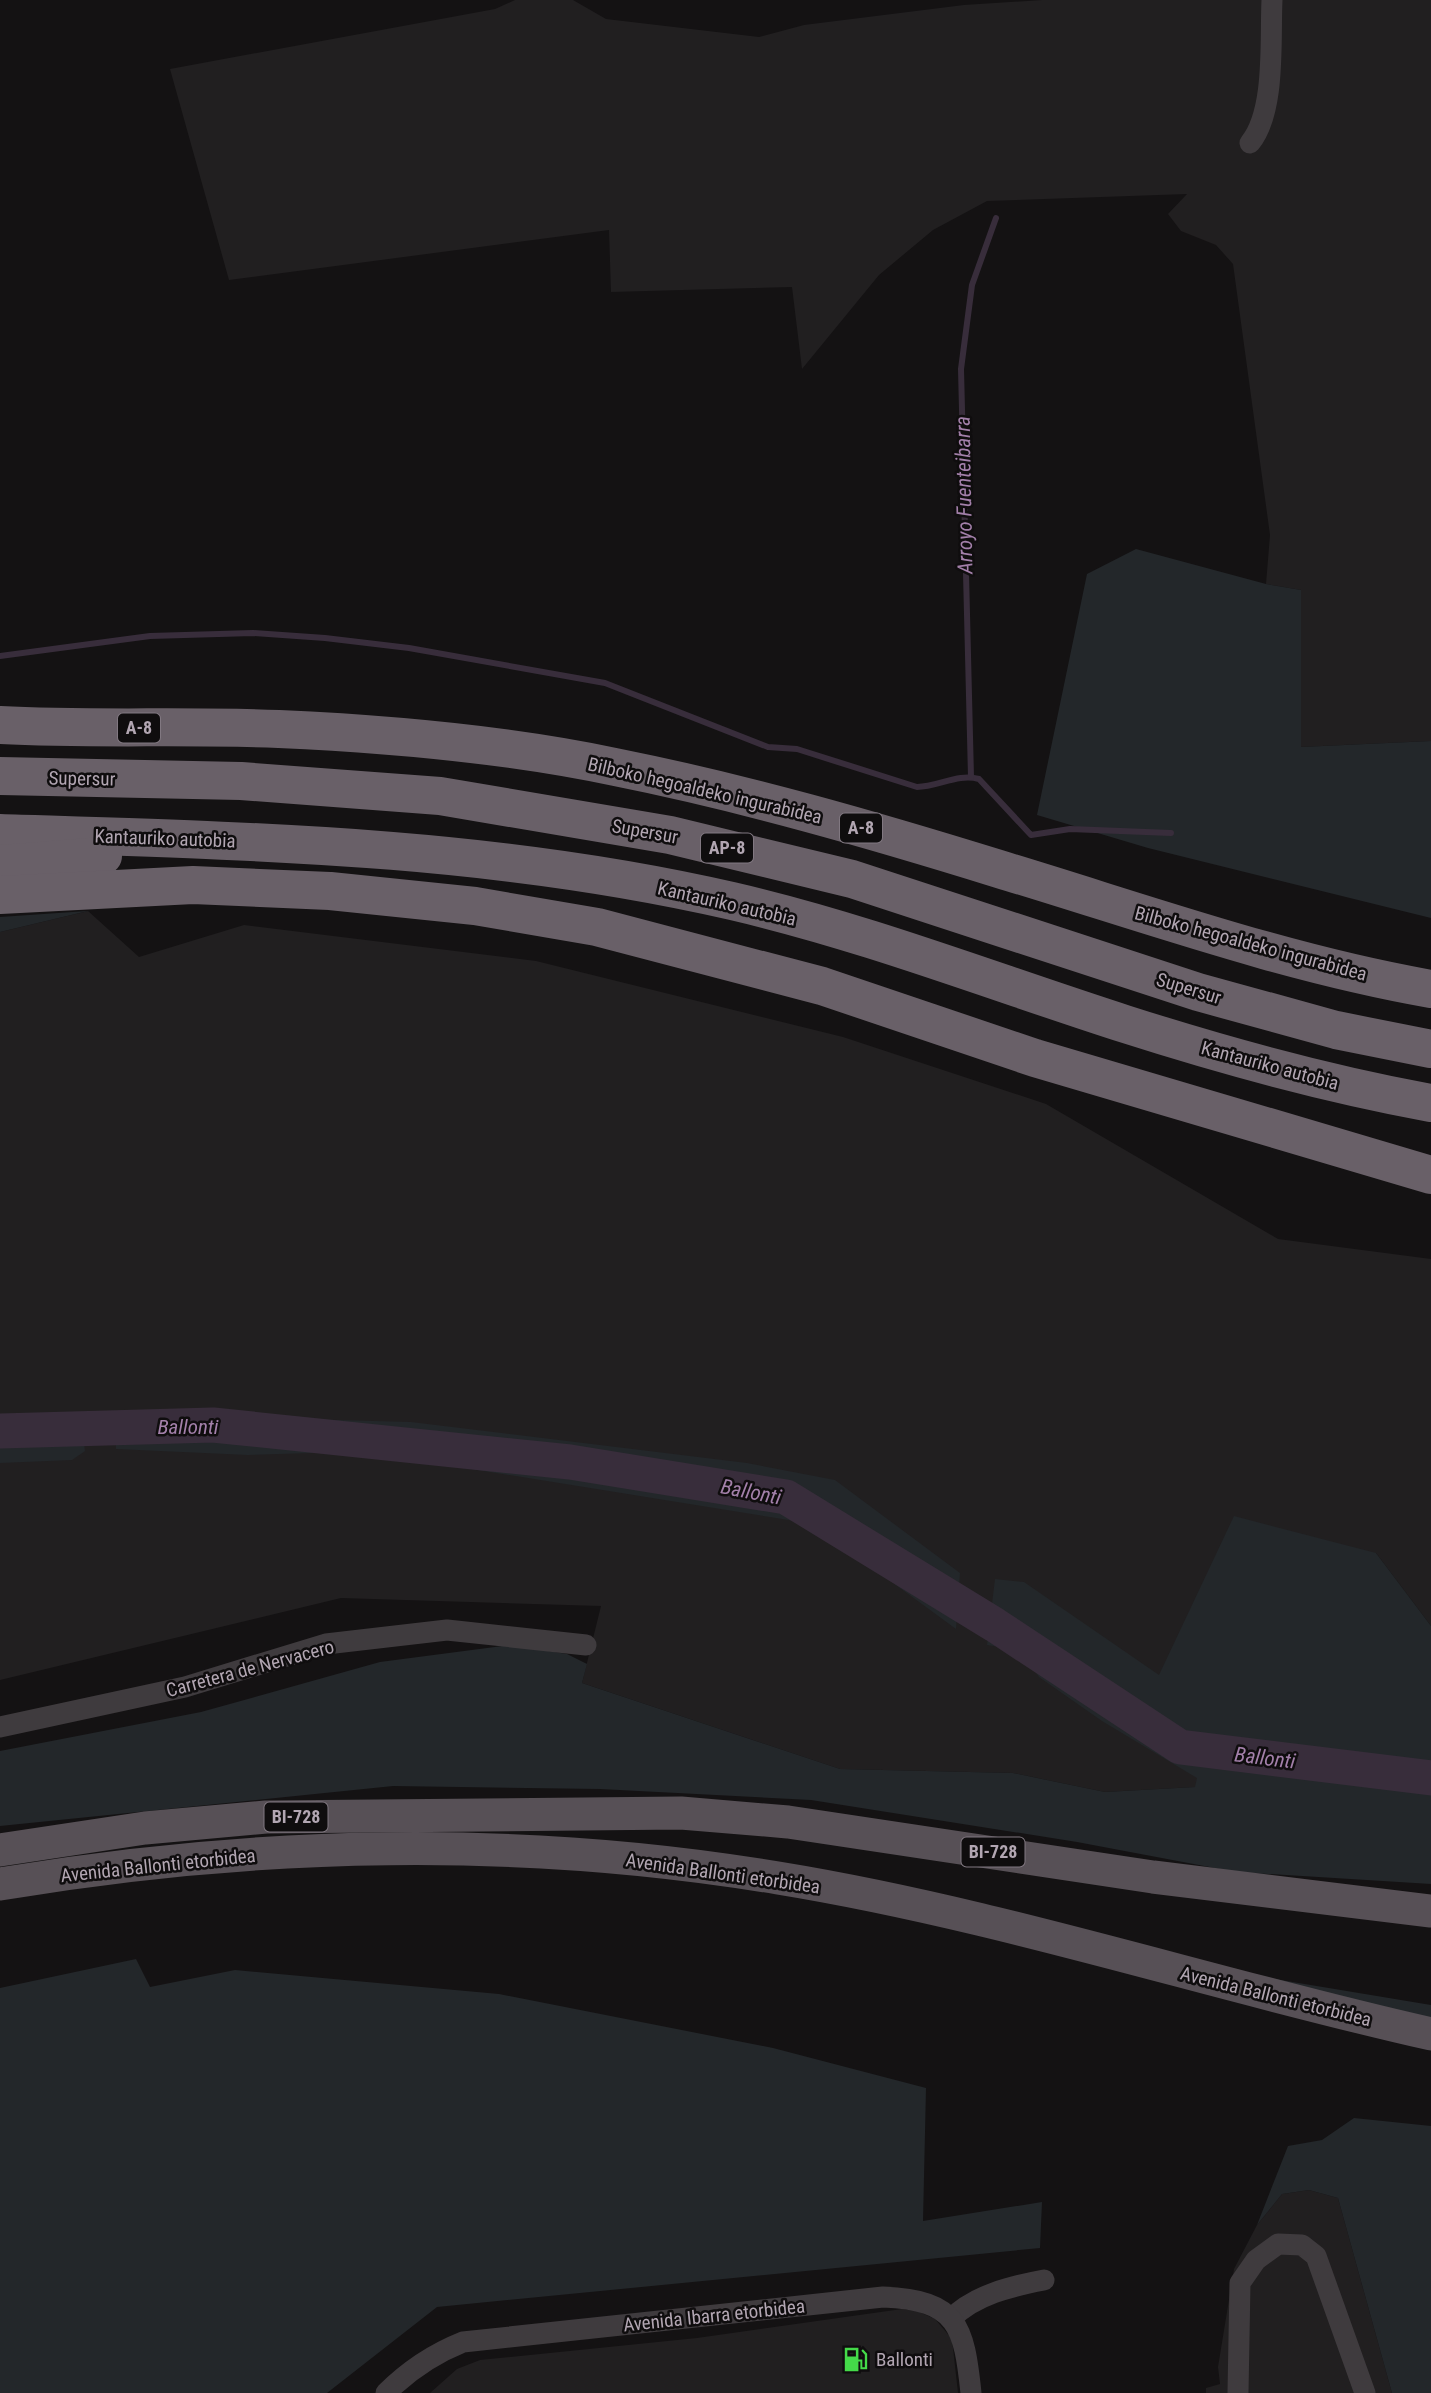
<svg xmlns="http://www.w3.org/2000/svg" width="1431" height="2393" viewBox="0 0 1431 2393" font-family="'Roboto Condensed',sans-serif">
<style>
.built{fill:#211f20}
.green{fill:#23272a}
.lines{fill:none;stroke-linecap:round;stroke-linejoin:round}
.stream{stroke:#382d3b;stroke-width:6}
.river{stroke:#382d3b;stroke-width:35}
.street{stroke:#3f3b3e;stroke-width:21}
.primary{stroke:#575056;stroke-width:33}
.highway{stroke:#696068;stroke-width:38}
.labels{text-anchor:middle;stroke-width:5;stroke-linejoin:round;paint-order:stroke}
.shield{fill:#0f0d0e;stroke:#817881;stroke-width:2}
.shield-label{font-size:18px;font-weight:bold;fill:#b2a6b2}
.street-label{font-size:19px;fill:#b2a6b2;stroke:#0f0d0e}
.poi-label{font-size:19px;fill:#b2a6b2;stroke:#0f0d0e;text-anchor:start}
.water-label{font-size:21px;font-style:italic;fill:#a380aa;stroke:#0f0d0e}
</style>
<rect width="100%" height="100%" fill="#141213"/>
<g class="built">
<path d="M 515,0 L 573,0 L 606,19 L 759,37 L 804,25 L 964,5 L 1042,0 L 1431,0 L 1431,741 L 1301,747 L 1301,590 L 1266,584 L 1270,535 L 1233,264 L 1216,245 L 1181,231 L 1168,214 L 1187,194 L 987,201 L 933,230 L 879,275 L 802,369 L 792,287 L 611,292 L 609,230 L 229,280 L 170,69 L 495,9 Z"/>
<path d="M 88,911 L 139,957 L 244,925 L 536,961 L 843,1037 L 1046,1104 L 1278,1239 L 1431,1259 L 1431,1626 L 1376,1553 L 1198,1778 L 1196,1787 L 1105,1792 L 1013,1773 L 840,1769 L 582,1683 L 601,1606 L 341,1598 L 0,1680 L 0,932 Z"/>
<path d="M 1309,2190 L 1338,2198 L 1392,2393 L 1206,2393 L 1206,2388 L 1220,2384 L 1218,2367 L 1234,2269 L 1257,2225 L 1282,2194 Z"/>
<path d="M 902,2309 L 917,2311 L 935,2319 L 952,2339 L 958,2393 L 430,2393 L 457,2369 L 480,2360 L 697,2338 Z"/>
</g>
<g class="green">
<path d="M 1136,549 L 1266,584 L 1301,590 L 1301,747 L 1431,741 L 1431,918 L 1148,848 L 1037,815 L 1087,574 Z"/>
<path d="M 87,911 L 88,911 L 0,932 L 0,917 Z"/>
<path d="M 114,1414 L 411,1422 L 747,1463 L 835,1480 L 960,1573 L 956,1629 L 840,1544 L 807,1523 L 416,1460 L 346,1452 L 248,1455 L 116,1449 Z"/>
<path d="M 80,1415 L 85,1451 L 72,1460 L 0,1463 L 0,1419 Z"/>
<path d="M 1234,1516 L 1376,1553 L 1431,1626 L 1431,1884 L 1236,1872 L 1077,1842 L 811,1800 L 600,1789 L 393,1786 L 0,1826 L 0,1751 L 201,1712 L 380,1662 L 510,1645 L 567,1654 L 587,1664 L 582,1683 L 840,1769 L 1013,1773 L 1105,1792 L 1195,1787 L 1197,1778 L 1102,1721 L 1039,1677 L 1020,1650 L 987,1645 L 995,1579 L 1024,1582 L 1159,1675 Z"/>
<path d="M 136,1959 L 150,1987 L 235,1970 L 499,1994 L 773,2048 L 926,2088 L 923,2221 L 1042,2202 L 1040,2248 L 437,2307 L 327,2393 L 0,2393 L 0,1988 Z"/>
<path d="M 1239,1973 L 1431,2005 L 1431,2022 Z"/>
<path d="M 1354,2118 L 1431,2126 L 1431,2393 L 1392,2393 L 1338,2198 L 1309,2190 L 1282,2194 L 1257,2225 L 1288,2146 L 1322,2140 Z"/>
</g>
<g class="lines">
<g class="stream">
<path d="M 0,656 L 150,636 L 253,633 L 325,638 L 409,648 L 605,683 L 768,747 L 797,749 L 917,787 C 938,787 958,773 979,779 L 1031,835 L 1070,829 L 1171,833"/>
<path d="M 971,777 L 961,369 L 972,285 L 996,218"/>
</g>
<path class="river" d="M 0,1431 L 213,1425 L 570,1462 L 786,1497 L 995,1625 L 1180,1747 L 1431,1778"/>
<g class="street">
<path d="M 1250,143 C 1276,111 1270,40 1272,0"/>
<path d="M 0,1727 L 185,1687 L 326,1644 L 447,1630 L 586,1645"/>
<path d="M 951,2319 C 974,2295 1012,2286 1044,2280"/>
<path d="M 386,2393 C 409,2370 433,2354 463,2342 L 883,2297 C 958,2300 964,2326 971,2393"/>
<path d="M 1238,2393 L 1240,2283 L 1256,2260 L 1278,2244 L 1302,2245 L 1316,2256 L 1365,2393"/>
</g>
<g class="primary">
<path d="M 0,1850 L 145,1828 L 266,1817 L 681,1813 L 788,1822 L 1153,1877 L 1431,1911"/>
<path d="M 0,1884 C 256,1841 521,1835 778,1878 C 999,1914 1213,1985 1431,2034"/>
</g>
<g class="highway">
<path d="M 0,725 C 93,730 186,725 279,729 C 391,734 506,744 615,767 C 745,793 873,830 999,869 C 1142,912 1283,963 1431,989"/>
<path d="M 0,776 L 241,781 L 440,796 L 670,835 L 852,879 L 1198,992 L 1336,1030 L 1431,1049"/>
<path d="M 0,833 C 248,841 488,845 732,901 C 866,932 994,982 1125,1024 C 1225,1056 1327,1084 1431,1103"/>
<path d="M 0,864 L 103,856"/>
<path d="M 0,895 L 193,885 L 330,891 L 475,906 L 597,927 L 822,986 L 1035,1058 L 1431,1175"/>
</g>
</g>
<defs>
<symbol id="fuel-bare" viewBox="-9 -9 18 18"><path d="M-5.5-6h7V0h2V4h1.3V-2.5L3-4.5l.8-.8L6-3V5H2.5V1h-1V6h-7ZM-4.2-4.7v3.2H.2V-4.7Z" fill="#44da49" stroke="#0f0d0e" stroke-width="2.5" paint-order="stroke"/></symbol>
</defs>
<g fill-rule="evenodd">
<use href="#fuel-bare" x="838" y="2342" width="35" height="35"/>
</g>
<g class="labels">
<g class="shield">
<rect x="118" y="713.5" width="42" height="29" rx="5"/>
<rect x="840" y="813.5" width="42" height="29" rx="5"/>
<rect x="701" y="833.5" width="52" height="29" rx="5"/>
<rect x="264.5" y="1802.5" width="63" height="29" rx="5"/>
<rect x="961.5" y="1837.5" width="63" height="29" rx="5"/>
</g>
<g class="shield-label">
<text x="139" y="734">A-8</text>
<text x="861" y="834">A-8</text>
<text x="727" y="854">AP-8</text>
<text x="296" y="1823">BI-728</text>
<text x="993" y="1858">BI-728</text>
</g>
<g class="street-label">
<text transform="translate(82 778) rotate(1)" y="7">Supersur</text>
<text transform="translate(705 790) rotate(13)" y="7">Bilboko hegoaldeko ingurabidea</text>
<text transform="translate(645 831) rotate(10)" y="7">Supersur</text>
<text transform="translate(165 838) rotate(2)" y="7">Kantauriko autobia</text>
<text transform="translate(727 903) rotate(13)" y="7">Kantauriko autobia</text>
<text transform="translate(1251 943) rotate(15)" y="7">Bilboko hegoaldeko ingurabidea</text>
<text transform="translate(1189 988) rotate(17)" y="7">Supersur</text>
<text transform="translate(1270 1065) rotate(15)" y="7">Kantauriko autobia</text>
<text transform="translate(250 1668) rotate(-15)" y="7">Carretera de Nervacero</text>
<text transform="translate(158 1865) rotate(-6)" y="7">Avenida Ballonti etorbidea</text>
<text transform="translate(723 1873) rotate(8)" y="7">Avenida Ballonti etorbidea</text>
<text transform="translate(1276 1996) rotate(14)" y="7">Avenida Ballonti etorbidea</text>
<text transform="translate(714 2315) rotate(-6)" y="7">Avenida Ibarra etorbidea</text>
</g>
<g class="poi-label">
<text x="876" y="2366">Ballonti</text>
</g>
<g class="water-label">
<text transform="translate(964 495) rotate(-91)" y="7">Arroyo Fuenteibarra</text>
<text x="188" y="1434">Ballonti</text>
<text transform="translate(751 1492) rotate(11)" y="7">Ballonti</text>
<text transform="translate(1265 1758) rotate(7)" y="7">Ballonti</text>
</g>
</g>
</svg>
